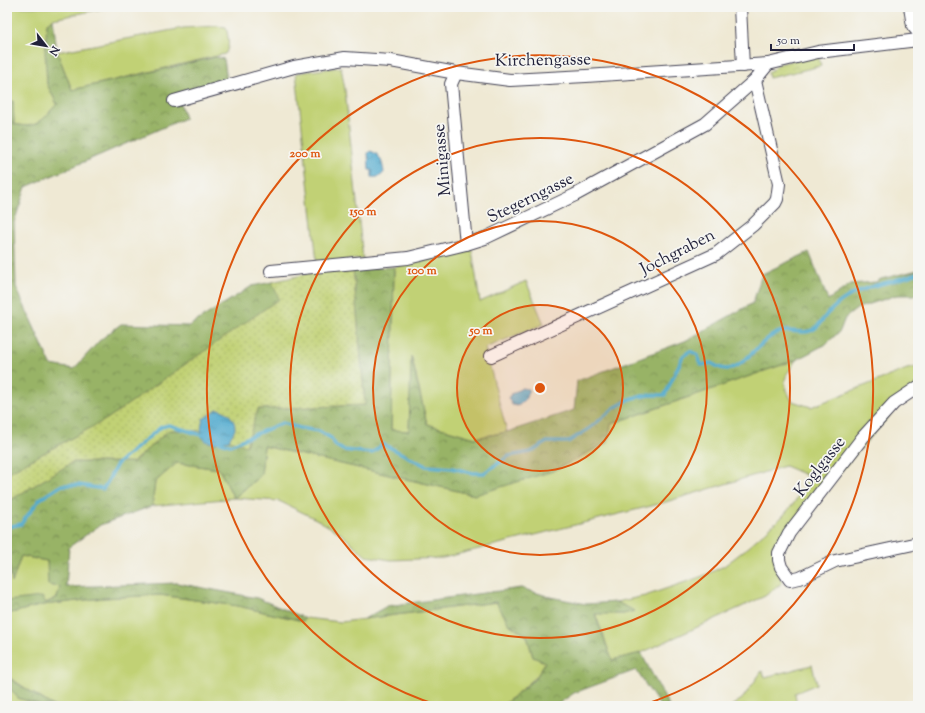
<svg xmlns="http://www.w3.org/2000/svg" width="925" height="713" viewBox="0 0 925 713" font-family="'Sorts Mill Goudy',serif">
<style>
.grass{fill:#c1d174;stroke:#727a58}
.forest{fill:url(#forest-crowns);stroke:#5d6a50}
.park{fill:url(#park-crowns);stroke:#727a58}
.garden{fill:url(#garden-dots);stroke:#727a58}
.water{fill:url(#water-ripples);stroke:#3a6685}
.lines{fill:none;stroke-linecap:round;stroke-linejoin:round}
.stream{stroke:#52abcf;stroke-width:3.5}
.minor-casing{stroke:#414052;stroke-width:14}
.minor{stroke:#fff;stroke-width:12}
.ring{fill:none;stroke:#de560e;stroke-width:2}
.labels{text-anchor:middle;stroke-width:3.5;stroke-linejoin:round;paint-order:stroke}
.street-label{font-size:17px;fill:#22223b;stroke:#f6f6f2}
.centre{fill:#de560e;stroke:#f6f6f2;stroke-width:2}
.ring-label{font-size:12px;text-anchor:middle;font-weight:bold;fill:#de560e;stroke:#f6f6f2;stroke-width:3.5;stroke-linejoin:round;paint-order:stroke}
</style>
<defs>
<pattern id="forest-crowns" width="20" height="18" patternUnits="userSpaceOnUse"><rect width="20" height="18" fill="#98b366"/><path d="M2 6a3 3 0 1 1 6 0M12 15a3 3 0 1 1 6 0" fill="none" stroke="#7c9155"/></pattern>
<pattern id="park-crowns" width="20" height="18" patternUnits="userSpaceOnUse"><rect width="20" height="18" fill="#c1d174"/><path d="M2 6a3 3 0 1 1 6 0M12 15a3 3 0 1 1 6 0" fill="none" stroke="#a6b365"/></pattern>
<pattern id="garden-dots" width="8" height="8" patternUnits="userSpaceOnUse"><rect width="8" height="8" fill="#c1d174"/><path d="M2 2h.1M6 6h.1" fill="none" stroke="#a6b365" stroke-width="1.8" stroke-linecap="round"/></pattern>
<pattern id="water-ripples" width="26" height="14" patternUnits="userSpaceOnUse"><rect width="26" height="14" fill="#52abcf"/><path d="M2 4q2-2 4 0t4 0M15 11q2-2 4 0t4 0" fill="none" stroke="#448ba9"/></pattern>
</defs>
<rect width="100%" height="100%" fill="#f6f6f2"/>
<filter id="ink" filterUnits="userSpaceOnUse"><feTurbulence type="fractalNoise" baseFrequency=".025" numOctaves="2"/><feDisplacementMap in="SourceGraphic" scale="8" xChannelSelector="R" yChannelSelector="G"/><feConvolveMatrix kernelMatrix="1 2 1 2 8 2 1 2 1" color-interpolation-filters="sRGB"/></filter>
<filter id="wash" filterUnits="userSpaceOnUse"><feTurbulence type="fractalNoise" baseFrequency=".012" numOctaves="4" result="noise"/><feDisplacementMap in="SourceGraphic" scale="16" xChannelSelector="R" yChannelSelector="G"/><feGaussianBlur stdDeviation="0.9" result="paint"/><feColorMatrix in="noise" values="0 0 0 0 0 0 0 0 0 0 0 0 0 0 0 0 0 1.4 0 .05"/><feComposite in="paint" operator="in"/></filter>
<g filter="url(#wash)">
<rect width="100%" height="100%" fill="#efe9d4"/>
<g class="grass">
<path d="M 7,7 L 111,7 L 53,19 L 47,23 L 47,84 L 57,104 C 42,120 38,130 14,124 L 13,101 L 7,103 Z"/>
<path d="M 216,26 L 226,27 C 228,37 231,45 225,54 L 72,90 L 57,52 L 183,28 Z"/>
<path d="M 341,67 L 345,90 L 363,259 L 317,262 L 296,73 Z"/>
<path d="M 472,250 L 480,302 L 526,281 L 544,324 L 485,348 L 507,432 L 475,438 L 427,424 L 412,358 L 409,431 L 391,430 L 394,267 Z"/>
<path d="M 796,360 C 783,380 781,380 792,401 L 811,407 L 907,369 L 918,367 L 918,383 L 780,541 L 776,565 L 782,583 L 765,596 L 641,653 L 612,660 L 595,613 L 623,614 L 634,611 L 616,602 L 645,596 L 703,576 L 724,566 L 741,553 L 782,517 L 794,503 L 807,482 L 806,475 L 785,466 L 659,504 L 443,558 L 391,560 L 366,556 L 340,533 L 316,519 L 279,501 L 234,498 L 152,506 L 155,482 L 176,463 L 219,469 L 234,498 L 261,475 L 264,446 L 475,495 L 611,424 Z"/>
<path d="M 7,555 L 8,555 L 12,582 L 21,556 L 47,561 L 60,587 L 57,598 L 45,603 L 7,601 Z"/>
<path d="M 160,595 L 238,606 L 303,621 L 305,618 L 341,622 L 497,602 L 509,624 L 527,636 L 533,657 L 546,662 L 536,677 L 502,706 L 53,706 L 7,676 L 7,614 L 43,605 L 103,598 Z"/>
<path d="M 812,665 L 817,684 L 795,693 L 797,706 L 731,706 L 742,699 L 762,671 L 765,677 Z"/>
<path d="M 7,684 L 18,698 L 43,706 L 7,706 Z"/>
</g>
<g class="forest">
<path d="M 53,19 L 57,52 L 72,90 L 216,57 L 224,59 L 227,80 L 177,94 L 185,118 L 26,187 L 14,222 L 16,287 L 51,365 L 74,369 L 100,340 L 121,324 L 189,326 L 252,286 L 272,282 L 280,299 L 107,419 L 7,473 L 7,103 L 13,101 L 14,124 C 38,130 42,120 57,104 L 47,84 L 45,52 L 47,23 Z"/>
<path d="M 809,252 L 828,300 L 851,284 L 876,282 L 881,279 L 918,270 L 918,295 L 897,295 L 858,308 L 845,318 L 840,331 L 826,344 L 796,360 L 611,424 L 608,442 L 553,471 L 475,495 L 264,446 L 261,475 L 234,498 L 219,469 L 177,463 L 155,482 L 152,506 L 100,525 L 69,547 L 66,587 L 177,583 L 257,598 L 305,618 L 303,621 L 238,606 L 160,595 L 103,598 L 43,605 L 7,614 L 7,601 L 42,597 L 46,603 L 57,598 L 60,587 L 48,585 L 47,561 L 21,556 L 12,583 L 8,555 L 7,555 L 7,502 L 73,462 L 133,462 L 169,430 L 206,431 L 258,409 L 365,405 L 353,269 L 394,267 L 391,430 L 409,431 L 411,356 L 427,424 L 475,438 L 507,432 L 574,410 L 577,381 L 685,341 L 753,303 L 762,274 Z"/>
<path d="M 521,588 L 550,597 L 586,604 L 616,602 L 635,611 L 623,614 L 595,614 L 612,660 L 641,653 L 669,706 L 660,706 L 636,670 L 574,693 L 555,706 L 502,706 L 536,678 L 545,662 L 533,657 L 527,636 L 509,624 L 496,602 L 364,619 L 387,606 Z"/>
<path d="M 7,676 L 12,680 L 53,706 L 43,706 L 18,698 L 7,684 Z"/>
</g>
<path class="park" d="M 818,54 L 821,66 L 769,78 L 768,73 L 779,64 Z"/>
<path class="garden" d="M 353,269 L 365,405 L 258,409 L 246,446 L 206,431 L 169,430 L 133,462 L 73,462 L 7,502 L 7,473 L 107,419 L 279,299 L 272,282 L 315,272 Z"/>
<g class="water">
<path d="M 370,151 C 381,154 382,162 384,172 C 382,176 377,178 372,177 L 372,170 L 369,170 L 368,153 Z"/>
<path d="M 522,388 L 529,389 L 525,400 L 518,406 L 512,405 L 508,398 L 511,394 Z"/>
<path d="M 217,409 C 226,410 235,418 235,428 C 235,431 231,436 229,440 C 221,442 205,447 202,435 C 200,431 202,423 203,419 Z"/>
</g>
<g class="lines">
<g class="stream">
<path d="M 218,441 L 230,445 L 282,423 L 300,428 L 319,431 L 331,438 L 336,446 L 343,450 L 372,453 L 383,444 L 426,466 L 452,468 L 473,473 L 484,473 L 509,456 L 531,452 L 547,442 L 568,442 L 590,428 L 614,408 L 632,398 L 649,395 L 665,395 L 683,356 L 690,351 L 698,355 L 699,362 L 702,365 L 711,363 C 715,365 722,370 728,369 C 747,366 760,338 780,332 C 790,329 802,334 810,331 C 818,329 822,320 827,314 C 832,309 839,302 846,298 C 866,285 895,282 918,273"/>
<path d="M 7,527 L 21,524 L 40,499 L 62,485 L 79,485 L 103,489 L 108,481 L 117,464 L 161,427 L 169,425 L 205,436"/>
</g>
</g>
</g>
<g filter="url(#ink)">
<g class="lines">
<defs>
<g id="minor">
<path d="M 740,7 L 743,66"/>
<path d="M 910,7 L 913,26 L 918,32"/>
<path d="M 456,73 L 451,84 L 466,244"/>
<path d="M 174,101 L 294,67 L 345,58 L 391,61 L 456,73 L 510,80 L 586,76 L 768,64 L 818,52 L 918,40"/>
<path d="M 271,271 L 408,258 L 466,244 L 485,238 L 575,195 L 705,124 L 755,80 L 768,64"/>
<path d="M 491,356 L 716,254 L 753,225 L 775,203 L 777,199 L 779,184 L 755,80"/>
<path d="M 918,387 L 894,403 L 863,437 L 789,533 L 779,553 L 779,560 L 781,567 L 790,580 L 800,578 L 835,561 L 918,543"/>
</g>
</defs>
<use href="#minor" class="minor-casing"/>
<use href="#minor" class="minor"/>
</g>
</g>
<circle cx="540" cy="388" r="83" fill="#de560e" fill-opacity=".12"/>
<g class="ring">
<circle cx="540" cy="388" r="83"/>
<circle cx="540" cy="388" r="167"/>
<circle cx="540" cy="388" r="250"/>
<path d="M440 706A333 333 0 1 1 640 706"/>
</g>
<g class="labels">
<g class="street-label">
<text transform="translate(543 59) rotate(-1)" y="6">Kirchengasse</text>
<text transform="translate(441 160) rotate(-95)" y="6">Minigasse</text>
<text transform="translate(530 197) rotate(-26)" y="6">Stegerngasse</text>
<text transform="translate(677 251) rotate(-27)" y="6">Jochgraben</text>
<text transform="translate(819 466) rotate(-52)" y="6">Koglgasse</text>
</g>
</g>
<circle cx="540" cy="388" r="6" class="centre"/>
<g class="ring-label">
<text x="305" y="157">200 m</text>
<text x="363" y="215">150 m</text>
<text x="422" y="274">100 m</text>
<text x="481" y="334">50 m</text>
</g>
<rect width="925" height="713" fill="none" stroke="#f6f6f2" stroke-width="24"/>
<g transform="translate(46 46) rotate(121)" stroke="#f6f6f2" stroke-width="3" paint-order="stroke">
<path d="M0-3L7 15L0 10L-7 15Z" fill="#22223b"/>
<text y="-6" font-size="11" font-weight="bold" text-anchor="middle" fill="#22223b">N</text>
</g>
<path d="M771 44v6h83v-6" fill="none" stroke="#22223b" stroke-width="2"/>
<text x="777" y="44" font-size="12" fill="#22223b" stroke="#f6f6f2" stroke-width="3" paint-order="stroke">50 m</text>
</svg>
